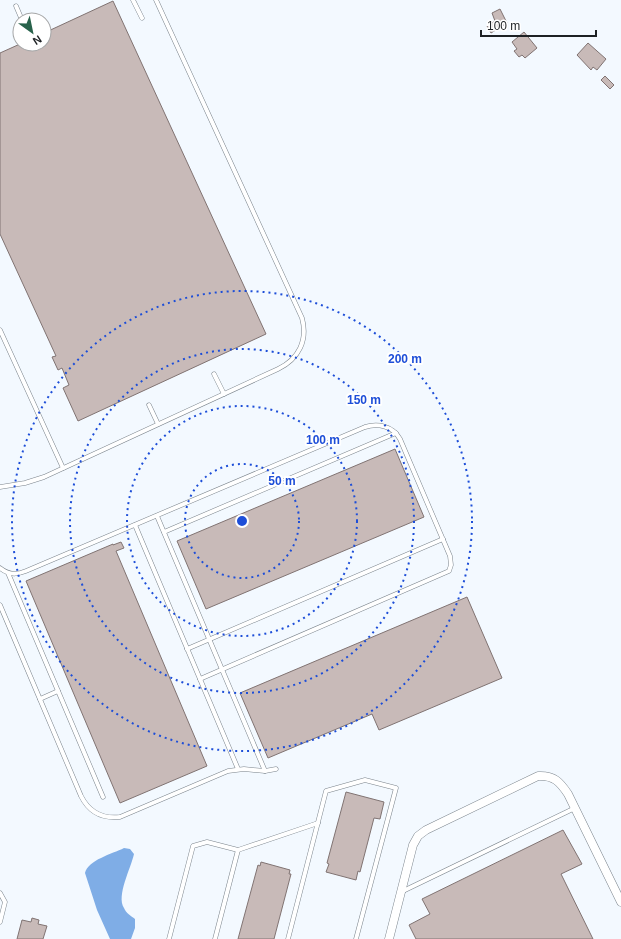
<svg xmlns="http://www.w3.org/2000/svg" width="621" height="939" viewBox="0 0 621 939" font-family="Arial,sans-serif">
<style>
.water{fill:#7fade6}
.building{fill:#c8bab8;stroke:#807372}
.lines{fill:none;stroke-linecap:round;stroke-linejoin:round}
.service-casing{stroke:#7b848c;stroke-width:5}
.minor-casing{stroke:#7b848c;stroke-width:9}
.service{stroke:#fff;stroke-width:4}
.minor{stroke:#fff;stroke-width:8}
.ring{fill:none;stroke:#1d4ed8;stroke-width:2;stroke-dasharray:2 4}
.centre{fill:#1d4ed8;stroke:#fff;stroke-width:2}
.ring-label{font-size:12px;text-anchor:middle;font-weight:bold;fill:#1d4ed8;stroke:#fff;stroke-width:4;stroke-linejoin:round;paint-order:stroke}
</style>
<rect width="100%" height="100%" fill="#f3f9ff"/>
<path class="water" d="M 124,848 L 130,849 L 134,854 C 131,868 116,896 124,908 C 126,913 131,916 135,919 L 135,928 L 131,939 L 110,939 L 97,910 L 85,873 C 88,860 112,854 124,848 Z"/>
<g class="building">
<path d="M 113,1 L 266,334 L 78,421 L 63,388 L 69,385 L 62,368 L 58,370 L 52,357 L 56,356 L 0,234 L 0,53 L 20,44 L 44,44 L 44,33 Z"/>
<path d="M 500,9 L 507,23 L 491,33 L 487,26 L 495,21 L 492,13 Z"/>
<path d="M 524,32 L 537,48 L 525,58 L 522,55 L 519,57 L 514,51 L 517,49 L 512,42 Z"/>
<path d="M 588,43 L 606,59 L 597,70 L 593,67 L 591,70 L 577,55 Z"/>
<path d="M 605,76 L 614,85 L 610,89 L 601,80 Z"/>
<path d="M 395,449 L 424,517 L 206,609 L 177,541 Z"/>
<path d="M 121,542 L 124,548 L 116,551 L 207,766 L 120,803 L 26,581 L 113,544 L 113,545 Z"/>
<path d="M 467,597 L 502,678 L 379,730 L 372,714 L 268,758 L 240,693 Z"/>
<path d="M 346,792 L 384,802 L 380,819 L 374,818 L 360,872 L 358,871 L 356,880 L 326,872 L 329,864 L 327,863 Z"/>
<path d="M 563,830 L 582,864 L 561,874 L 593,939 L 416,939 L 409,925 L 430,914 L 422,899 Z"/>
<path d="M 261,862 L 290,870 L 289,874 L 291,874 L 274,939 L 238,939 L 258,865 L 260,866 Z"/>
<path d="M 32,918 L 39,920 L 38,924 L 47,926 L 43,939 L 17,939 L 22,920 L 31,922 Z"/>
</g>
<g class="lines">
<defs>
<g id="service">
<path d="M 133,0 L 142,18"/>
<path d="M 16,6 L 22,20"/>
<path d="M 0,330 L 63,468"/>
<path d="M 214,374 L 224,394"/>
<path d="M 149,405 L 158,424"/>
<path d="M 0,487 L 25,483 L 44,477 L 278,369 C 299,359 308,340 302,318 L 156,0"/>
<path d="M 157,516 L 265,771"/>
<path d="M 135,525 L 238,769"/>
<path d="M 164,532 L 396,433"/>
<path d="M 0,568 C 9,575 16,575 26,571 L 365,427 C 378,423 393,426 400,439 L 450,556 L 451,565 L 449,571 L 200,679"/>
<path d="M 8,573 L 103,797"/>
<path d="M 0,605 L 81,796 C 89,812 102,819 120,817 L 228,771 L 244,769 L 265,771 L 276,769"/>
<path d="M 187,649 L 443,539"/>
<path d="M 40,699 L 58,691"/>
<path d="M 401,892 L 575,808"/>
<path d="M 0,893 L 5,902 L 0,922"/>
<path d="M 169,939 L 193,846 L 207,842 L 238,850"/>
<path d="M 215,939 L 238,850 L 318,823"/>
<path d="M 288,939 L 326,791 L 365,780 L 396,788 L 356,939"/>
</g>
<path id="minor" d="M 389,939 L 413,845 L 418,836 L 426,830 L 538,776 C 554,775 560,782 568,794 L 621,902"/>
</defs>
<use href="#service" class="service-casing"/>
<use href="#minor" class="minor-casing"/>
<use href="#service" class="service"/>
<use href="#minor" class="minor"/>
</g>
<g class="ring">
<circle cx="242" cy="521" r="57"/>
<circle cx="242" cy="521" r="115"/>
<circle cx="242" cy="521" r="172"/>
<circle cx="242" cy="521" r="230"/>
</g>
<circle cx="242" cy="521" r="6" class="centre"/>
<g class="ring-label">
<text x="405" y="363">200 m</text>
<text x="364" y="404">150 m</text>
<text x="323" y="444">100 m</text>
<text x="282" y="485">50 m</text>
</g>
<g transform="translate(32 32) rotate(147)"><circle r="19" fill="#ffffff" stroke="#a5a6a7"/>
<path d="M0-3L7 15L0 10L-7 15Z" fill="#28624b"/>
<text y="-6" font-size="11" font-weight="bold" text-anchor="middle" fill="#1d2124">N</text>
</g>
<path d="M481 30v6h115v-6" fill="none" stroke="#1d2124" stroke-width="2"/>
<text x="487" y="30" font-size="12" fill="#1d2124" stroke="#ffffff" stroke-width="3" paint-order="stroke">100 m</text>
</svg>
